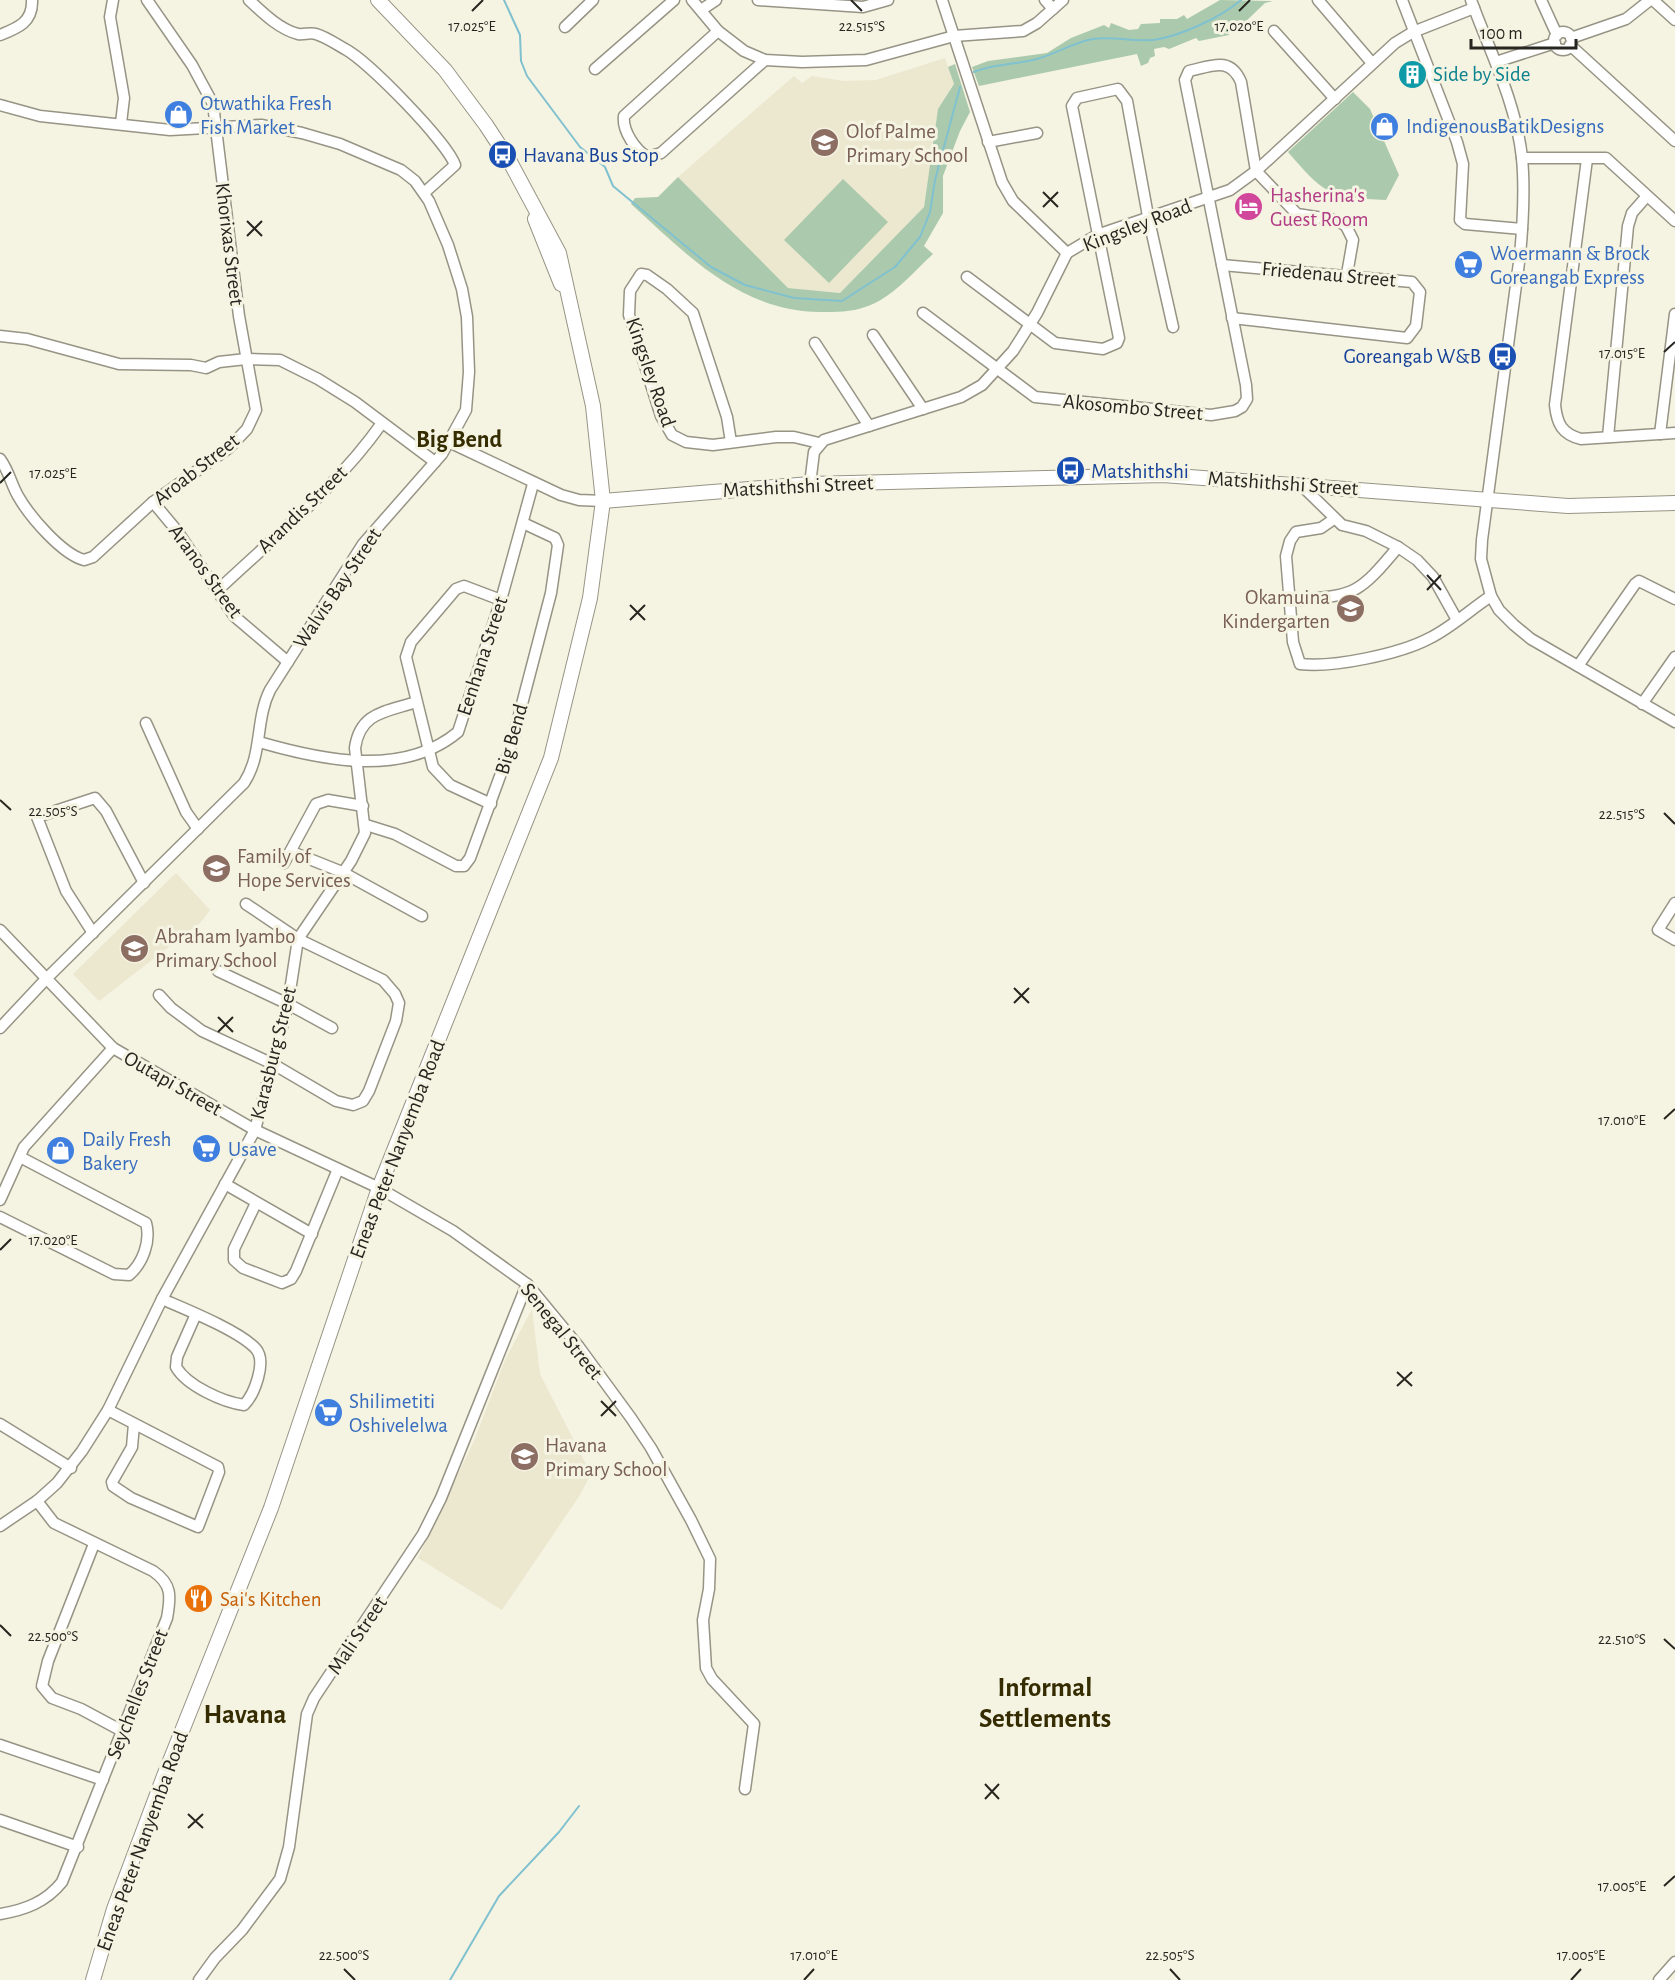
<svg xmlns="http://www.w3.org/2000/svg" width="1675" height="1980" viewBox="0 0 1675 1980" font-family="'Alegreya Sans',sans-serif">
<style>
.built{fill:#ece7cf}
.green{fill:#abcaad}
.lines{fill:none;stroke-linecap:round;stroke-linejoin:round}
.stream{stroke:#80c1d0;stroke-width:2}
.minor-casing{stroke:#979485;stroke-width:13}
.major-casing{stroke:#979485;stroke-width:16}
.minor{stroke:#fff;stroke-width:10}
.major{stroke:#fff;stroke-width:14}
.ticks{fill:none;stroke:#26251f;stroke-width:2}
.labels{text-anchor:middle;stroke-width:6;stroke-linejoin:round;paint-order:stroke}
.culture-label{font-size:21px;fill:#0d838f;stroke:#f5f3e2;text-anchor:start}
.shop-label{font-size:21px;fill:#366cbe;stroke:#f5f3e2;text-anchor:start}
.education-label{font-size:21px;fill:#785e54;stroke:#f5f3e2;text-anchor:start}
.transit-label{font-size:21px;fill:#164399;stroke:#f5f3e2;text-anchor:start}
.hotel-label{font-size:21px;fill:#b23c85;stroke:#f5f3e2;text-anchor:start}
.street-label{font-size:21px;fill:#26251f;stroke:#f5f3e2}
.food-label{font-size:21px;fill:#c56008;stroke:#f5f3e2;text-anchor:start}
.quarter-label{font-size:24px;font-weight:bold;fill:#352d01;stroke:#f5f3e2}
.district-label{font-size:27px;font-weight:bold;fill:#352d01;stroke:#f5f3e2}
.ticks-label{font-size:15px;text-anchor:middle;fill:#26251f;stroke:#f5f3e2;stroke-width:6;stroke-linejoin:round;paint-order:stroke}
</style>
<rect width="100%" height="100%" fill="#f5f3e2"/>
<g class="built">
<path d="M 945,58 L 954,84 L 938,110 L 924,207 L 840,293 L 788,288 L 678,177 L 794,76 L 802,83 L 812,76 L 844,81 L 876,80 Z"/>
<path d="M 1360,597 L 1360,615 L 1343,617 L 1342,603 Z"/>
<path d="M 176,873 L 210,910 L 201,922 L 99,1001 L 73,974 Z"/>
<path d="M 532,1309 L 540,1374 L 591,1474 L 580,1495 L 502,1610 L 418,1558 L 474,1441 L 505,1360 Z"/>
</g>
<g class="green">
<path d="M 1220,0 L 1273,1 L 1265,3 L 1244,23 L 1227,27 L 1229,35 L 1199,41 L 1196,38 L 1169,49 L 1164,47 L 1154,49 L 1155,56 L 1150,58 L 1148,63 L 1141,66 L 1137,54 L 979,86 L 972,67 L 988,61 L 1047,53 L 1071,38 L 1104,25 L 1109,28 L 1111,23 L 1129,30 L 1138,29 L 1141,24 L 1160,23 L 1160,19 L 1177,19 L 1184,15 L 1187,19 Z"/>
<path d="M 955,64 L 970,112 L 960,131 L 943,176 L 943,213 L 924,246 L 933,254 C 912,273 893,298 865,307 C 851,312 836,312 820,312 C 741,312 686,254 631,204 L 635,198 L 658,197 L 678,177 L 788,288 L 840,293 L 924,207 L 938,109 L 954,84 L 948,67 Z"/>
<path d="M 1353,92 L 1370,109 L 1399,175 L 1386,200 C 1329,197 1326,196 1288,152 Z"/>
<path d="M 843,179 L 888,222 L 829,283 L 784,240 Z"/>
</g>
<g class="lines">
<g class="stream">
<path d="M 504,0 L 520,35 L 521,61 L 527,76 L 580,147 L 605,167 L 613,186 L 711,267 L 745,285 L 794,298 L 842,301 L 895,267 L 920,237 L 930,212 L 935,180 L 960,87"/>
<path d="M 974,72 C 995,63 1015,65 1037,59 C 1056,54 1074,42 1093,39 C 1113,36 1134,42 1153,40 C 1178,37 1222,17 1241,0"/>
<path d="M 450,1980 L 499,1896 L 559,1832 L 579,1806"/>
</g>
<defs>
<g id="minor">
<path d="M 113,0 L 110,17 L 124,98 L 121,123"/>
<path d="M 249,0 C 263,13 279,29 298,34 C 304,35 310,32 316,34 C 326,37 336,44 345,49 C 368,61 447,142 455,165 L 424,193"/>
<path d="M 692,0 L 718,31 L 744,51 L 765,60 L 802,62 L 866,60 L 954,36 L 1023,31 L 1037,23 L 1063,0"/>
<path d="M 758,0 L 863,7 L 888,0"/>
<path d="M 942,0 L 1002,182 L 1013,201 L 1067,253"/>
<path d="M 1045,0 L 1053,9"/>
<path d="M 1318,0 L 1372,63"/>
<path d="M 1402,0 L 1457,142 L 1463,164 L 1460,220 L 1465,224 L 1522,229"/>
<path d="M 1471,0 C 1490,52 1516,102 1522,158 C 1525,190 1523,223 1520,255 L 1482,540 L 1481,559 L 1491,596 L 1499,610 L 1514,625 L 1531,639 L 1675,722"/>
<path d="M 1541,0 L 1557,35"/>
<path d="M 1653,0 L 1675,20"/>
<path d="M 701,10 L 716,0"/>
<path d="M 565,27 L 593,0"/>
<path d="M 718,31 L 624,116 C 622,131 636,151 648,157 L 661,153 L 765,60"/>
<path d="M 1274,31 L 1335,99"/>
<circle cx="1563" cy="41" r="9"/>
<path d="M 0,35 C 18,28 33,22 32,0"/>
<path d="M 1571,38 L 1626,19 L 1650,0"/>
<path d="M 1570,45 L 1675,141"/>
<path d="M 1496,62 L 1555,43"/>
<path d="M 595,69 L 674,0"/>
<path d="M 0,105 L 40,116 L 170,130 L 261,125 L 302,133 L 340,144 L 401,170 L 415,181 L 429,201 L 448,245 L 462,289 L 467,317 L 469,372 L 466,410 L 442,454 L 363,544 L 270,690 C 255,720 263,754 244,783 L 46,979 L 0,1028"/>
<path d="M 988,142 L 1037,133"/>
<path d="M 1522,158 L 1606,158 L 1675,221"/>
<path d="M 1587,159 L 1555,405 C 1557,424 1562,434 1581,439 L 1675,433"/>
<path d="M 1222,265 L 1412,282 L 1420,292 L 1416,326 L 1407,338 L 1232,318"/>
<path d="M 967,277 L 1055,343 L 1103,349 L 1117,343 L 1119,338 L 1072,106 L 1077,98 L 1118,89 L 1127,101 L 1148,216 L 1173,327"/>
<path d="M 923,313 L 1035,397 L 1211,415 L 1235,411 L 1242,407 L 1247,399 L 1246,385 L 1185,80 L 1189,71 C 1212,66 1230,56 1241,82 L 1256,171 L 1297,214 L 1336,220 L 1346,226 L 1353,240 L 1347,274"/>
<path d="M 873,335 L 923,409"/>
<path d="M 0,336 L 27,339 L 119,364 L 191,365 L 206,368 L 219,362 L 246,359 L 280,360 L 318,379 L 355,402 L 435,462"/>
<path d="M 815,343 L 869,426"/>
<path d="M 1660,434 L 1675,314"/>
<path d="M 1608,437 L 1628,226 L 1632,213 L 1647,196"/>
<path d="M 449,442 L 561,495 L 579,500 L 603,501"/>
<path d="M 731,442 L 727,417 L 693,313 L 667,289 L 647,275 L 641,274 L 630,291 L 629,315 L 661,416 L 672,435 L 686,442 L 713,445 L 776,437 L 794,437 L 819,443"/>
<path d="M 0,459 C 9,471 11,484 18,496 C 30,517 62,554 84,560 L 93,557 L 153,502 L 229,448 L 247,429 L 256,410 L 239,316 L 213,104 L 192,65 L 147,0"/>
<path d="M 810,484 L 814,452 L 824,440 L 961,397 L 982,385 L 1013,351 L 1037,313 L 1067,253 L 1097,235 L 1230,190 L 1256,171 L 1395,43 L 1413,32 L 1474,8"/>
<path d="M 1300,484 L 1342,525 L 1366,531 L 1398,547 L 1417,560 L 1433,577 L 1457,620"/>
<path d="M 153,502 L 178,532 L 234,616 L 288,662"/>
<path d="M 1334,519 L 1321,528 L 1296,532 L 1290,541 L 1286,556 L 1293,642 L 1300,664 C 1333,668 1400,654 1430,638 C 1452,627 1471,609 1491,596"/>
<path d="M 217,591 C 274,537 337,487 382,423"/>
<path d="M 1290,601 C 1354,594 1355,599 1398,547"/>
<path d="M 1578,666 L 1635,584 L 1639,581 L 1675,599"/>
<path d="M 1642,704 L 1675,657"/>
<path d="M 146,723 L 186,812 L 198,829"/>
<path d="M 259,742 C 321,760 403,778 458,732 L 501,600 L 533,484"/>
<path d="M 491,804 L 450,785 L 433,767 L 406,657 L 411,642 L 456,589 L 464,586 L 501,600"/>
<path d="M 366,825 L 395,834 L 456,866 L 464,866 L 470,858 L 511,746 L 551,593 L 558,545 L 555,538 L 523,523"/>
<path d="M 292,852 L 342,872 L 422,916"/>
<path d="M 284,863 L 316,804 L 328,800 L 363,806"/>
<path d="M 1675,903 L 1658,930 L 1675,940"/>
<path d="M 0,930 L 113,1048 L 255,1130 L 379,1188 L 453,1231 L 527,1284 L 579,1347 L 631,1418 L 651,1448 L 691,1520 L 710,1559 L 709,1589 L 703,1620 L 706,1668 L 712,1679 L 754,1724 L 745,1789"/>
<path d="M 93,933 L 66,891 L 37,817 L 95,798 L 106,811 L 144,883"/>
<path d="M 218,971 L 288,1004 L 332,1028"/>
<path d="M 159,995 L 171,1008 L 202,1031 L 273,1064 L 336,1101 L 353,1105 L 363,1101 L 369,1091 L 396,1021 L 399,1003 L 395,994 L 383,980 L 298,939 L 246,904"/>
<path d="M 225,1184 L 312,1234"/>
<path d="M 0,1200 L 24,1147 L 113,1048"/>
<path d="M 256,1203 L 234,1249 L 234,1260 L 243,1268 L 282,1283 L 291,1279 L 296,1271 L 338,1169"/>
<path d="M 0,1217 L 114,1274 L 129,1275 C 143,1263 151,1241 146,1223 L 20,1157"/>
<path d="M 162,1299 C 185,1309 240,1331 256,1349 C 267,1362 254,1395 244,1405 C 223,1402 187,1386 176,1367 L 177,1357 L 196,1314"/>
<path d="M 108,1410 L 218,1467 L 219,1472 L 198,1527 L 131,1498 L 113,1486 L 112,1482 L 132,1447 L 134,1424"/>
<path d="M 0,1424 L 71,1468"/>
<path d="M 0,1526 L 37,1501 L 57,1483 L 82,1451 L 108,1410 L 162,1299 L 255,1130 L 288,1004 L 298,939 L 351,861 L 365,833 L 355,748 C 360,712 386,712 416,702"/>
<path d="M 94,1544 L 48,1661 L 42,1686 L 52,1698 L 81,1709 L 124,1732"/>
<path d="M 0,1745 L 103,1780"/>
<path d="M 0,1820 L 78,1847"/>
<path d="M 0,1914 C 25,1910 46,1902 62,1882 L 167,1618 C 171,1596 172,1584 153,1571 L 54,1523 L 37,1501"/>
<path d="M 199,1980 L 215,1958 L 242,1930 L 280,1879 L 289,1847 L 307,1714 L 314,1698 L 423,1534 L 441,1498 L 527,1284"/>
<path d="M 1659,1980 L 1675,1962"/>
</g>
<g id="major">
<path d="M 535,219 L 561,284"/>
<path d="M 603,501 L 810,484 L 1163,475 L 1568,506 L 1675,503"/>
<path d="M 93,1980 L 114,1909 L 164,1776 L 271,1508 L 379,1188 L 551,758 L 590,598 L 603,501 L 593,406 L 559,253 L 509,160 L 486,125 L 445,70 L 378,0"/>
</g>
</defs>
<use href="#minor" class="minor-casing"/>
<use href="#major" class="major-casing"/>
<use href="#minor" class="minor"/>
<use href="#major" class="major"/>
</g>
<path class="ticks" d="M 851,0 L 862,11M 472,11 L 483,0M 1239,11 L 1250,0M 1043,192 L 1058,207M 1043,207 L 1058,192M 247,221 L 262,236M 247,236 L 262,221M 1664,352 L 1675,342M 0,483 L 11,472M 1427,575 L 1441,590M 1427,590 L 1441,575M 630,605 L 645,620M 630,620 L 645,605M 0,800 L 11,810M 1664,813 L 1675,824M 1014,988 L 1029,1003M 1014,1003 L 1029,988M 218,1017 L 233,1032M 218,1032 L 233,1017M 1664,1119 L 1675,1109M 0,1250 L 11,1239M 1397,1372 L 1412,1386M 1397,1386 L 1412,1372M 601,1401 L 616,1416M 601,1416 L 616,1401M 0,1625 L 11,1636M 1664,1639 L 1675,1649M 985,1784 L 999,1799M 985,1799 L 999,1784M 188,1814 L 203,1828M 188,1828 L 203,1814M 1664,1886 L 1675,1876M 344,1969 L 355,1980M 1170,1969 L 1180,1980M 804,1980 L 814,1969M 1571,1980 L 1581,1969"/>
<defs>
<symbol id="building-disc" viewBox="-11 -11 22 22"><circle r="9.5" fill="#0f9aa8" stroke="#f5f3e2"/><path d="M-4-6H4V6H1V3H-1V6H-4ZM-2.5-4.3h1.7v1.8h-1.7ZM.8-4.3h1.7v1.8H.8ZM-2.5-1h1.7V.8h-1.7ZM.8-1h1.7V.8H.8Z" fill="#fff"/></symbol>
<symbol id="shop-disc" viewBox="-11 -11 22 22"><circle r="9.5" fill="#3f7fe0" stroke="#f5f3e2"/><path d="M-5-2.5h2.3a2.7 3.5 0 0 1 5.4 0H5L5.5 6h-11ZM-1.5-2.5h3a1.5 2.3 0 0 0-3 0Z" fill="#fff"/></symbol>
<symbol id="school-disc" viewBox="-11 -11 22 22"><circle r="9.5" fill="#8d6e63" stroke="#f5f3e2"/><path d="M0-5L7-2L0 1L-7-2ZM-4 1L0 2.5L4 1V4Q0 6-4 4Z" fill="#fff"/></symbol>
<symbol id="bus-disc" viewBox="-11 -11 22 22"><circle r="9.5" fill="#1a4fb4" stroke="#f5f3e2"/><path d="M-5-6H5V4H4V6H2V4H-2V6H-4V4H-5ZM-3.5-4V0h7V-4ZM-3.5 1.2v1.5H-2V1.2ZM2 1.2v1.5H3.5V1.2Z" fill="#fff"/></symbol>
<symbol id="hotel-disc" viewBox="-11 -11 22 22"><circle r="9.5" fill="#d1479c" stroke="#f5f3e2"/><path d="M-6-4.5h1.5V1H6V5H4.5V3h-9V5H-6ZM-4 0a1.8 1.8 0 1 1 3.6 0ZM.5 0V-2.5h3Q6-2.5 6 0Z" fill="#fff"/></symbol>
<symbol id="supermarket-disc" viewBox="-11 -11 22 22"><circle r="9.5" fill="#3f7fe0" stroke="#f5f3e2"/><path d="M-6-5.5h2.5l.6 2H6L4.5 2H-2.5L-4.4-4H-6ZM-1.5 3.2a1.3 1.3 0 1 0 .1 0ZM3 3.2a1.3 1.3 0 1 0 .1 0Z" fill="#fff"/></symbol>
<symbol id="restaurant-disc" viewBox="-11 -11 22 22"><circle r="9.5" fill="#e8710a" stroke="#f5f3e2"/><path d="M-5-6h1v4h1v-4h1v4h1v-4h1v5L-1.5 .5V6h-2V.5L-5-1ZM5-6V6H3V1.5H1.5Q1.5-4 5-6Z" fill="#fff"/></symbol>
</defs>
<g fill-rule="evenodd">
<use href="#building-disc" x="1396" y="58" width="33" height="33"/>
<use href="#shop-disc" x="162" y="98" width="33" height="33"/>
<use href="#shop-disc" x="1368" y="110" width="33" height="33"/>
<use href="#school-disc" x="808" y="126" width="33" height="33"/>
<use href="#bus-disc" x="486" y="138" width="33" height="33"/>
<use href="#hotel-disc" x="1232" y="190" width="33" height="33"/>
<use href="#supermarket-disc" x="1452" y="248" width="33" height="33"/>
<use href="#bus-disc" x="1486" y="340" width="33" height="33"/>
<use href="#bus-disc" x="1054" y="454" width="33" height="33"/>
<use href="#school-disc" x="1334" y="592" width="33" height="33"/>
<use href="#school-disc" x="200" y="852" width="33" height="33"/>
<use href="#school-disc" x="118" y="932" width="33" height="33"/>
<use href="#supermarket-disc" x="190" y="1132" width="33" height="33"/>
<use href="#shop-disc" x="44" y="1134" width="33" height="33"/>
<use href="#supermarket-disc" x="312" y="1396" width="33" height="33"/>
<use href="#school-disc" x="508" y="1440" width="33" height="33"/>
<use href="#restaurant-disc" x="182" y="1582" width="33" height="33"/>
</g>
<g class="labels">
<g class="culture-label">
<text x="1433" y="81">Side by Side</text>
</g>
<g class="shop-label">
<text x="200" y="110">Otwathika Fresh<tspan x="200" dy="24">Fish Market</tspan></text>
<text x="1406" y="133">IndigenousBatikDesigns</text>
<text x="1490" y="260">Woermann &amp; Brock<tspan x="1490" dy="24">Goreangab Express</tspan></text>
<text x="82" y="1146">Daily Fresh<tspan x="82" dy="24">Bakery</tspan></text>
<text x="228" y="1156">Usave</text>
<text x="349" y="1408">Shilimetiti<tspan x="349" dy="24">Oshivelelwa</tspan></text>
</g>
<g class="education-label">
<text x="846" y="138">Olof Palme<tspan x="846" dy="24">Primary School</tspan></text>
<text x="1330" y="604" text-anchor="end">Okamuina<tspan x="1330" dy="24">Kindergarten</tspan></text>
<text x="237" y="863">Family of<tspan x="237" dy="24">Hope Services</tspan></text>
<text x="155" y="943">Abraham Iyambo<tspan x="155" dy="24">Primary School</tspan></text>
<text x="545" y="1452">Havana<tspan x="545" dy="24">Primary School</tspan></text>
</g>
<g class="transit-label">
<text x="523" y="162">Havana Bus Stop</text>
<text x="1481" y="363" text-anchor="end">Goreangab W&amp;B</text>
<text x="1091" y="478">Matshithshi</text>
</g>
<g class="hotel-label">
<text x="1270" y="202">Hasherina's<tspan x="1270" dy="24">Guest Room</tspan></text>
</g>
<g class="street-label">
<text transform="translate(1137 225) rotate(-21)" y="7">Kingsley Road</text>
<text transform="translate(230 244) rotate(83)" y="7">Khorixas Street</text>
<text transform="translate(1329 274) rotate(5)" y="7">Friedenau Street</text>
<text transform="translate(651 372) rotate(71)" y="7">Kingsley Road</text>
<text transform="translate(1133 407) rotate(5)" y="7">Akosombo Street</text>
<text transform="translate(196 469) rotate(-38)" y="7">Aroab Street</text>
<text transform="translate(1283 483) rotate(4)" y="7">Matshithshi Street</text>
<text transform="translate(798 486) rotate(-3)" y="7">Matshithshi Street</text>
<text transform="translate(302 509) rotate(-44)" y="7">Arandis Street</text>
<text transform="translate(206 571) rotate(54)" y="7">Aranos Street</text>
<text transform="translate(337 588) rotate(-56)" y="7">Walvis Bay Street</text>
<text transform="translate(482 656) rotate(-72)" y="7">Eenhana Street</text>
<text transform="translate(511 739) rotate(-74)" y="7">Big Bend</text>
<text transform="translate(273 1053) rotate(-76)" y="7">Karasburg Street</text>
<text transform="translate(173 1083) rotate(30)" y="7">Outapi Street</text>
<text transform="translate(397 1149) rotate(-69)" y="7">Eneas Peter Nanyemba Road</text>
<text transform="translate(562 1331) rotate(51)" y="7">Senegal Street</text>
<text transform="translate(357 1635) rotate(-56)" y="7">Mali Street</text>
<text transform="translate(137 1694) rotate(-69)" y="7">Seychelles Street</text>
<text transform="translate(142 1841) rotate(-70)" y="7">Eneas Peter Nanyemba Road</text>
</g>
<g class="food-label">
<text x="220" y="1606">Sai's Kitchen</text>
</g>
<g class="quarter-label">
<text x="459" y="447">Big Bend</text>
</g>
<g class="district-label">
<text x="1045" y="1696">Informal<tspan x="1045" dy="31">Settlements</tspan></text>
<text x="245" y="1723">Havana</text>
</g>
</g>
<g class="ticks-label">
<text x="472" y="31">17.025°E</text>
<text x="862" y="31">22.515°S</text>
<text x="1239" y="31">17.020°E</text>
<text x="1622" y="358">17.015°E</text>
<text x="53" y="478">17.025°E</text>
<text x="53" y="816">22.505°S</text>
<text x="1622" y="819">22.515°S</text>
<text x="1622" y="1125">17.010°E</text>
<text x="53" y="1245">17.020°E</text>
<text x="53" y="1641">22.500°S</text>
<text x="1622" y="1644">22.510°S</text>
<text x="1622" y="1891">17.005°E</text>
<text x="344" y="1960">22.500°S</text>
<text x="814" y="1960">17.010°E</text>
<text x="1170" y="1960">22.505°S</text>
<text x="1581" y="1960">17.005°E</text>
</g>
<path d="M1471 39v9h105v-9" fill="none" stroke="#26251f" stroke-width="3"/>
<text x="1480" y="39" font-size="18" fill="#26251f" stroke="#f5f3e2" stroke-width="4.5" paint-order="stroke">100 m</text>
</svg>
